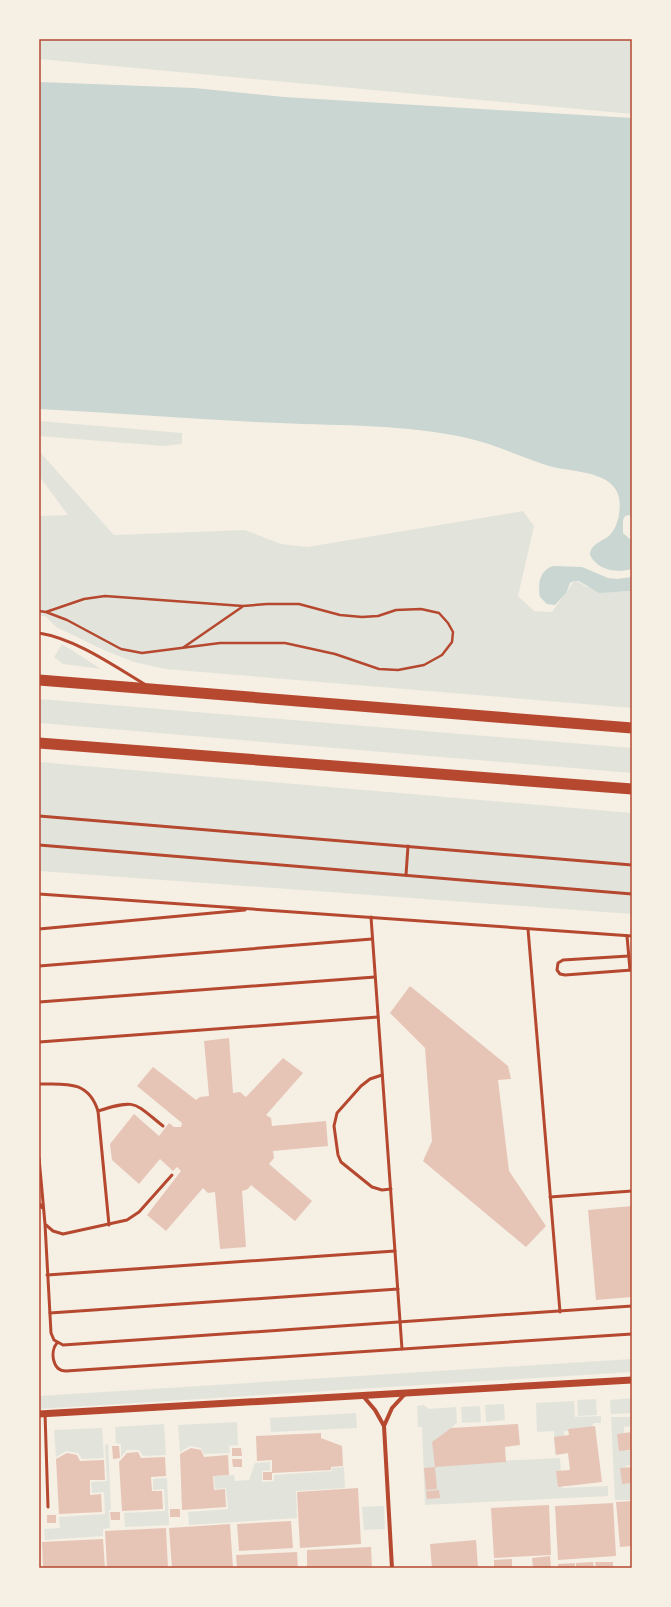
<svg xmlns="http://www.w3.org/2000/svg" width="671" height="1607" viewBox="0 0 671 1607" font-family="'PT Sans',sans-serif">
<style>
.green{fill:#e2e4dc}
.water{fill:#c9d6d2}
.building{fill:#e6c5b7}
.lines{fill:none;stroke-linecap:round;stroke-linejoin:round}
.path{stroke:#b5482f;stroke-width:2.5}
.service{stroke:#b5482f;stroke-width:3}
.minor{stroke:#b5482f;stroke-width:4}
.tertiary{stroke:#b5482f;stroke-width:7}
.trunk{stroke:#b5482f;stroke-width:11}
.neatline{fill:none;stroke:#b5482f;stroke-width:1.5}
</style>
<rect width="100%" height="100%" fill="#f6efe4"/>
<g class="green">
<path d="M 39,39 L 632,39 L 632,114 L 39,59 Z"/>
<path d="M 39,421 L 182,433 L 182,444 L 163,446 L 39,436 Z"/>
<path d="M 39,451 L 114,535 L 245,530 L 281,544 L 307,547 L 523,511 L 534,526 L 518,596 L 534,611 L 552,612 L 574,581 C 580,581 582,585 588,587 C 602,592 617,593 632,591 L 632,708 L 165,669 L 134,662 L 106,651 L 56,627 L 45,616 L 39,616 L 39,516 L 68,515 L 39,476 Z"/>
<path d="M 62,644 L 101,669 L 63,664 L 54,657 Z"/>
<path d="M 39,699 L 632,748 L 632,773 L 39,723 Z"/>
<path d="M 39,762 L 632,813 L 632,914 L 39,871 Z"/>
<path d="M 632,1359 L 632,1372 L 39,1409 L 39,1396 Z"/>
<path d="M 632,1398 L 632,1413 L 611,1414 L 610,1400 Z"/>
<path d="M 596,1399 L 597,1415 L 578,1416 L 577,1400 Z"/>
<path d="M 574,1401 L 575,1417 L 601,1416 L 601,1423 L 594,1423 L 588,1430 L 564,1431 L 565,1454 L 555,1454 L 554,1431 L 537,1432 L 536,1403 Z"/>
<path d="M 504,1404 L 505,1420 L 486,1422 L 485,1405 Z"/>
<path d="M 424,1405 L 429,1409 L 456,1407 L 457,1423 L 434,1443 L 435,1464 L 560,1458 L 562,1488 L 608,1486 L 608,1496 L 425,1505 L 422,1427 L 418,1427 L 417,1406 Z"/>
<path d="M 480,1406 L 481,1422 L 462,1423 L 461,1407 Z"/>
<path d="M 356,1413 L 357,1428 L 271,1432 L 270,1418 Z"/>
<path d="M 611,1417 L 632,1417 L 632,1426 L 624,1427 L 625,1451 L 632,1451 L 632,1465 L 625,1466 L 625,1483 L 632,1483 L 632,1500 L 615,1500 Z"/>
<path d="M 237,1422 L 238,1445 L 229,1446 L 230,1453 L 204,1454 L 201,1448 L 190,1446 L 180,1452 L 178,1425 Z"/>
<path d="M 164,1424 L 166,1455 L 143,1456 L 139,1450 L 127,1450 L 121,1457 L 121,1444 L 116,1443 L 115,1427 Z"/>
<path d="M 102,1428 L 104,1458 L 82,1459 L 78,1453 L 66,1451 L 56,1457 L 54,1430 Z"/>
<path d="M 108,1444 L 111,1510 L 109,1510 L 110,1528 L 103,1529 L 103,1536 L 45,1540 L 44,1529 L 60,1528 L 59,1517 L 105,1514 L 104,1492 L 92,1493 L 91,1482 L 107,1481 L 105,1445 Z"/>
<path d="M 270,1462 L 270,1470 L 262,1471 L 262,1482 L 274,1481 L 274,1475 L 332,1471 L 332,1468 L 344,1467 L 345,1488 L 296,1491 L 297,1518 L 189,1525 L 188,1512 L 228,1509 L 226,1488 L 215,1489 L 214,1476 L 234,1475 L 235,1481 L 249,1480 L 255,1463 Z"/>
<path d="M 167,1478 L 169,1525 L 125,1527 L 124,1513 L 165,1511 L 164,1489 L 153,1490 L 153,1479 Z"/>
<path d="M 384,1506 L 385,1529 L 364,1530 L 362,1507 Z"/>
</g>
<g class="water">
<path d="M 39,82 L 194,88 L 284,97 L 632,118 L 632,517 L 629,515 L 625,516 L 623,520 L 623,533 L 632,541 L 632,569 C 617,573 598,571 590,555 C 591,543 602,542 610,535 C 619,525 622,506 618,494 C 609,470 569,472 549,466 C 521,457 495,444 467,438 C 405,424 342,426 280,423 C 200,420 119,413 39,409 Z"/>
<path d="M 553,566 L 582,567 L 608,578 L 617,579 L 632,577 L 632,591 L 599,593 L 579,581 L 574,581 L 570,583 L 566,593 L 555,605 L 547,604 L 540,597 C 538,584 539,571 553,566 Z"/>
</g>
<g class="building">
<path d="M 410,986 L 508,1066 L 511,1079 L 498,1080 L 509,1171 L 546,1226 L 526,1247 L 423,1161 L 432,1141 L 425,1048 L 390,1013 Z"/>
<path d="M 229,1038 L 233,1093 L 240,1092 L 246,1097 L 283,1058 L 303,1073 L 266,1115 L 271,1118 L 272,1126 L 326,1121 L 328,1146 L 273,1151 L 274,1158 L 269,1164 L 312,1201 L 295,1221 L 251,1185 L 248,1189 L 242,1191 L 246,1247 L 220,1249 L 215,1192 L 208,1193 L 203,1188 L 166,1231 L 147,1215 L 181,1171 L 177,1167 L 173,1171 L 160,1159 L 139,1184 L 112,1160 L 110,1144 L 134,1114 L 159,1136 L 169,1123 L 174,1127 L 181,1127 L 182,1123 L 137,1086 L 153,1067 L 196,1100 L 200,1097 L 209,1096 L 204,1041 Z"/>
<path d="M 632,1206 L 632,1297 L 596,1300 L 588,1210 Z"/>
<path d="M 518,1424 L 520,1445 L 505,1447 L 506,1462 L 435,1467 L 432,1442 L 451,1428 Z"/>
<path d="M 595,1426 L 602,1482 L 558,1487 L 556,1471 L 570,1470 L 568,1453 L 556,1455 L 554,1437 L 569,1435 L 568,1429 Z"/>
<path d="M 632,1432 L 632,1450 L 619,1451 L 617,1434 Z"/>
<path d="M 321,1433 L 321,1438 L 342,1446 L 343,1466 L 331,1467 L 331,1470 L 272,1473 L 272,1480 L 263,1480 L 263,1472 L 272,1472 L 272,1460 L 257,1461 L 256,1436 Z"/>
<path d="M 112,1446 L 119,1446 L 120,1458 L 113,1459 Z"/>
<path d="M 191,1448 L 201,1450 L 204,1457 L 228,1455 L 229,1475 L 213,1476 L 214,1490 L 225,1489 L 226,1507 L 182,1510 L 180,1454 Z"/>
<path d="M 232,1448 L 241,1448 L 242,1456 L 232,1456 Z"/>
<path d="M 138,1452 L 141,1458 L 165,1457 L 166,1476 L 151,1477 L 152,1491 L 162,1491 L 163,1509 L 122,1511 L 119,1462 L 127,1453 Z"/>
<path d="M 67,1453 L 77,1455 L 80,1461 L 104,1460 L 105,1480 L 90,1480 L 90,1495 L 101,1494 L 102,1512 L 59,1514 L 56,1459 Z"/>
<path d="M 232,1459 L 242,1459 L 242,1467 L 233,1467 Z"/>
<path d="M 435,1467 L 437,1489 L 426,1490 L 424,1468 Z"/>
<path d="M 632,1467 L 632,1483 L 622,1484 L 620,1468 Z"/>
<path d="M 358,1488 L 361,1544 L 300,1548 L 297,1492 Z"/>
<path d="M 439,1490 L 440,1498 L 427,1499 L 426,1491 Z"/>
<path d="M 632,1501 L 632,1546 L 620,1547 L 616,1502 Z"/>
<path d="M 613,1503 L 616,1556 L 558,1560 L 555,1506 Z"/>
<path d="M 549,1505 L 551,1555 L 494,1558 L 491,1508 Z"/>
<rect x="170" y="1509" width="10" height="8"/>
<path d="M 110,1512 L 120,1512 L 120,1520 L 111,1520 Z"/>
<rect x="47" y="1515" width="9" height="8"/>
<path d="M 291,1521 L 293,1548 L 239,1551 L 237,1524 Z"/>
<path d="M 230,1524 L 233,1568 L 172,1568 L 169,1528 Z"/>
<path d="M 166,1528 L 168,1568 L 107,1568 L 105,1531 Z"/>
<path d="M 103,1539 L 105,1568 L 43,1568 L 42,1542 Z"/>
<path d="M 476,1540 L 478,1568 L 432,1568 L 430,1544 Z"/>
<path d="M 371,1547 L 372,1568 L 307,1568 L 307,1550 Z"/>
<path d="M 297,1552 L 298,1568 L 237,1568 L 236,1555 Z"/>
<path d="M 550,1556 L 551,1567 L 533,1568 L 532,1558 Z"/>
<path d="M 512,1559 L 512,1568 L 494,1568 L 494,1560 Z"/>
<path d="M 593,1562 L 594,1568 L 576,1568 L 576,1563 Z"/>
<path d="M 595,1562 L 613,1562 L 613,1568 L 596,1568 Z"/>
<path d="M 575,1563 L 575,1568 L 558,1568 L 558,1564 Z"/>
</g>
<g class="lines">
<g class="path">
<path d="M 39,611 L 46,612 L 67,620 L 121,649 L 142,653 L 220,643 L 285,643 L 335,654 L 379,669 L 398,670 L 424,665 L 442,655 L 452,642 L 453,632 L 448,623 L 439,613 L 421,609 L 396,610 L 378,616 L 362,617 L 340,615 L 299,604 L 267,604 L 243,606 L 105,596 L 84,599 L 46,612"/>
<path d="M 184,647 L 242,607"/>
</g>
<g class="service">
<path d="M 39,633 C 76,639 114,666 146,685"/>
<path d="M 39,816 L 632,865"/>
<path d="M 39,845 L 632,894"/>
<path d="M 406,875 L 408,846"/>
<path d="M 39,894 L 632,936"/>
<path d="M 371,917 L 402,1349"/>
<path d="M 39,929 L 245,910"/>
<path d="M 528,929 L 560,1312"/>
<path d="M 627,936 L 630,970"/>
<path d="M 629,956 L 563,960 L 558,963 L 557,970 L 560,974 L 565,975 L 632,970"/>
<path d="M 39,966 L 372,939"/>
<path d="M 39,1002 L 375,977"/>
<path d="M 39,1042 L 378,1017"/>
<path d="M 382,1075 L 370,1079 L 361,1086 L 337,1113 L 334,1126 L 338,1155 L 341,1162 L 372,1187 L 382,1190 L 391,1189"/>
<path d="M 39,1084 C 66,1084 88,1080 98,1111 L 109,1225"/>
<path d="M 98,1111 C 137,1099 133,1102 163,1126"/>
<path d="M 39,1158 L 45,1224 L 51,1333 L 54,1340 L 63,1345 L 632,1306"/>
<path d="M 550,1197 L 632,1191"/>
<path d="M 46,1225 L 53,1231 L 63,1234 L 127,1220 L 139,1212 L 172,1175"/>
<path d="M 47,1275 L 395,1251"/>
<path d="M 50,1313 L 398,1289"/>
<path d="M 57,1343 C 50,1351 52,1371 66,1371 L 632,1334"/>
<path d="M 45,1413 L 48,1507"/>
</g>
<g class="minor">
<path d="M 39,1204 L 42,1207"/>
<path d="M 363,1396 L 375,1410 L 384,1426 L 392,1568"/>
<path d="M 384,1426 L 392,1408 L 405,1394"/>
</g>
<path class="tertiary" d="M 39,1414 L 632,1380"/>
<g class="trunk">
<path d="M 39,680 L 632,728"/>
<path d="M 39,743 L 632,789"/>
</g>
</g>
<rect width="671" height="1607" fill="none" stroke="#f6efe4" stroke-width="80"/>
<rect x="40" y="40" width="591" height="1527" class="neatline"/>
</svg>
